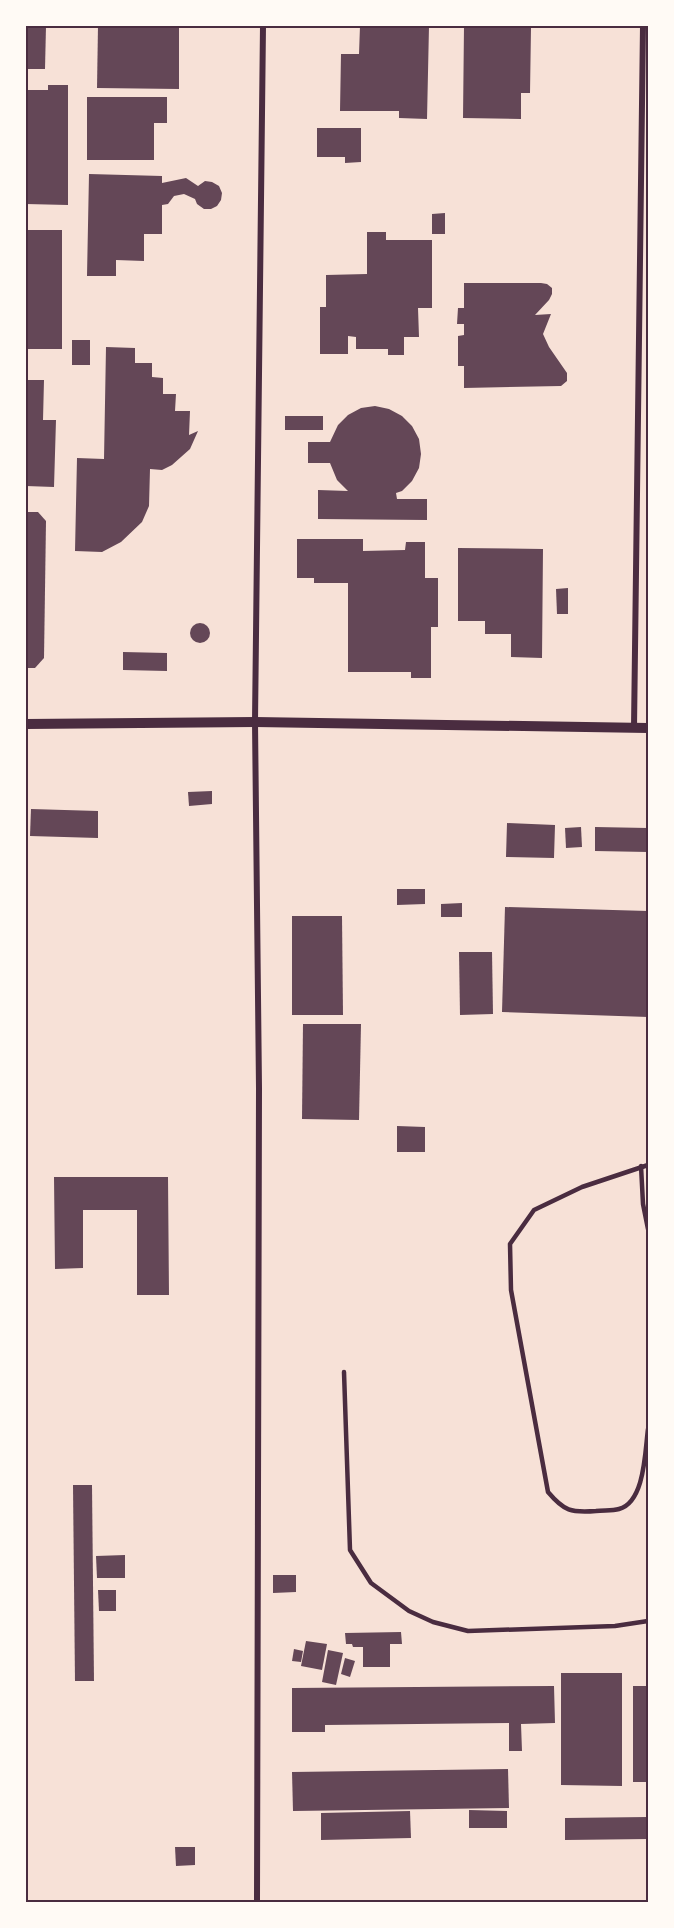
<svg xmlns="http://www.w3.org/2000/svg" width="674" height="1928" viewBox="0 0 674 1928" font-family="'DM Sans',sans-serif">
<style>
.building{fill:#644757}
.lines{fill:none;stroke-linecap:round;stroke-linejoin:round}
.service{stroke:#4a2c40;stroke-width:4.5}
.minor{stroke:#4a2c40;stroke-width:6}
.tertiary{stroke:#4a2c40;stroke-width:10}
.neatline{fill:none;stroke:#4a2c40;stroke-width:2}
</style>
<rect width="100%" height="100%" fill="#f7e1d7"/>
<g class="building">
<path d="M 26,26 L 46,26 L 45,69 L 26,69 Z"/>
<path d="M 98,26 L 179,26 L 179,89 L 97,88 Z"/>
<path d="M 360,26 L 429,26 L 427,119 L 399,118 L 399,111 L 340,111 L 341,54 L 359,54 Z"/>
<path d="M 464,26 L 524,26 L 524,28 L 531,28 L 530,93 L 521,93 L 521,119 L 463,118 Z"/>
<path d="M 48,85 L 68,85 L 68,205 L 26,204 L 26,90 L 48,90 Z"/>
<path d="M 87,97 L 167,97 L 167,123 L 154,123 L 154,160 L 87,160 Z"/>
<path d="M 317,128 L 361,128 L 361,162 L 345,163 L 345,157 L 317,157 Z"/>
<path d="M 89,174 L 162,176 L 162,183 L 186,178 L 198,186 L 205,181 L 212,182 L 219,186 L 222,193 L 221,200 L 217,206 L 211,209 L 204,209 L 197,204 L 195,199 L 184,194 L 174,196 L 168,204 L 162,205 L 162,234 L 144,234 L 144,261 L 116,260 L 116,276 L 87,276 Z"/>
<path d="M 445,213 L 445,234 L 432,234 L 432,214 Z"/>
<rect x="26" y="230" width="36" height="119"/>
<path d="M 367,232 L 386,232 L 386,240 L 432,240 L 432,308 L 418,308 L 419,337 L 404,337 L 404,355 L 388,355 L 388,349 L 356,349 L 356,337 L 348,336 L 348,354 L 320,354 L 320,307 L 326,307 L 326,275 L 367,274 Z"/>
<path d="M 464,283 L 541,283 L 547,284 L 552,288 L 552,294 L 549,300 L 535,315 L 551,314 L 543,334 L 549,347 L 567,373 L 567,381 L 561,386 L 464,388 L 464,366 L 458,366 L 458,336 L 464,335 L 464,324 L 457,324 L 458,308 L 464,308 Z"/>
<rect x="72" y="340" width="18" height="25"/>
<path d="M 106,347 L 135,348 L 135,363 L 152,363 L 152,377 L 163,378 L 163,394 L 176,394 L 175,411 L 190,411 L 189,435 L 198,431 L 190,449 L 172,465 L 162,470 L 150,469 L 149,506 L 142,522 L 121,542 L 102,552 L 75,551 L 77,458 L 104,459 Z"/>
<path d="M 26,380 L 44,380 L 43,420 L 56,420 L 54,487 L 26,486 Z"/>
<path d="M 375,406 L 389,409 L 402,416 L 412,426 L 419,439 L 421,454 L 419,468 L 412,481 L 402,491 L 396,493 L 397,499 L 427,499 L 427,520 L 318,519 L 318,490 L 348,491 L 337,480 L 330,463 L 308,463 L 308,442 L 330,442 L 338,425 L 348,415 L 361,408 Z"/>
<rect x="285" y="416" width="38" height="14"/>
<path d="M 26,512 L 38,512 L 46,521 L 44,658 L 35,668 L 26,668 Z"/>
<path d="M 297,539 L 363,539 L 363,551 L 405,550 L 406,542 L 425,542 L 425,578 L 438,578 L 438,627 L 431,627 L 431,678 L 411,678 L 411,672 L 348,672 L 348,583 L 314,583 L 314,578 L 297,578 Z"/>
<path d="M 458,548 L 543,549 L 542,658 L 511,657 L 511,634 L 485,634 L 485,621 L 458,621 Z"/>
<path d="M 568,588 L 568,614 L 557,614 L 556,589 Z"/>
<circle cx="200" cy="633" r="10"/>
<path d="M 123,652 L 167,653 L 167,671 L 123,670 Z"/>
<path d="M 212,791 L 212,804 L 189,806 L 188,792 Z"/>
<path d="M 31,809 L 98,811 L 98,838 L 30,836 Z"/>
<path d="M 507,823 L 555,825 L 554,858 L 506,857 Z"/>
<path d="M 581,827 L 582,847 L 566,848 L 565,828 Z"/>
<path d="M 595,827 L 648,828 L 648,852 L 595,851 Z"/>
<path d="M 397,889 L 425,889 L 425,904 L 397,905 Z"/>
<path d="M 462,903 L 462,917 L 441,917 L 441,904 Z"/>
<path d="M 505,907 L 648,911 L 648,1017 L 502,1012 Z"/>
<path d="M 292,916 L 342,916 L 343,1015 L 292,1015 Z"/>
<path d="M 459,952 L 492,952 L 493,1014 L 460,1015 Z"/>
<path d="M 303,1024 L 361,1024 L 359,1120 L 302,1119 Z"/>
<path d="M 397,1126 L 425,1127 L 425,1152 L 397,1152 Z"/>
<path d="M 54,1177 L 168,1177 L 169,1295 L 137,1295 L 137,1210 L 83,1210 L 83,1268 L 55,1269 Z"/>
<path d="M 73,1485 L 92,1485 L 94,1681 L 75,1681 Z"/>
<path d="M 125,1555 L 125,1578 L 97,1578 L 96,1556 Z"/>
<path d="M 273,1575 L 296,1575 L 296,1592 L 273,1593 Z"/>
<path d="M 98,1590 L 116,1590 L 116,1611 L 99,1611 Z"/>
<path d="M 401,1632 L 402,1644 L 390,1644 L 390,1667 L 363,1667 L 363,1647 L 353,1647 L 352,1644 L 346,1644 L 345,1633 Z"/>
<path d="M 306,1641 L 327,1644 L 322,1670 L 301,1666 Z"/>
<path d="M 294,1649 L 303,1651 L 301,1662 L 292,1661 Z"/>
<path d="M 328,1650 L 343,1653 L 336,1685 L 322,1682 Z"/>
<path d="M 345,1658 L 355,1661 L 350,1677 L 341,1674 Z"/>
<path d="M 561,1673 L 622,1673 L 622,1786 L 561,1785 Z"/>
<path d="M 554,1686 L 555,1723 L 521,1724 L 522,1751 L 509,1751 L 509,1723 L 325,1725 L 325,1732 L 292,1732 L 292,1688 Z"/>
<rect x="633" y="1686" width="15" height="96"/>
<path d="M 508,1769 L 509,1808 L 293,1811 L 292,1772 Z"/>
<path d="M 469,1810 L 507,1811 L 507,1828 L 469,1828 Z"/>
<path d="M 410,1811 L 411,1838 L 321,1840 L 321,1813 Z"/>
<path d="M 648,1817 L 648,1839 L 565,1840 L 565,1818 Z"/>
<path d="M 175,1847 L 195,1847 L 195,1865 L 176,1866 Z"/>
</g>
<g class="lines">
<g class="service">
<path d="M 648,1165 L 582,1187 L 534,1210 L 510,1244 L 511,1290 L 548,1492 C 564,1511 571,1513 596,1511 C 604,1510 612,1511 619,1509 C 645,1502 645,1451 648,1429"/>
<path d="M 641,1166 L 643,1204 L 648,1229"/>
<path d="M 344,1372 L 350,1550 L 371,1583 L 409,1611 L 433,1622 L 468,1631 L 615,1626 L 648,1621"/>
</g>
<g class="minor">
<path d="M 634,728 L 643,26"/>
<path d="M 257,1902 L 259,1088 L 255,722 L 263,26"/>
</g>
<path class="tertiary" d="M 26,724 L 255,722 L 648,728"/>
</g>
<rect width="674" height="1928" fill="none" stroke="#fffaf5" stroke-width="54"/>
<rect x="27" y="27" width="620" height="1874" class="neatline"/>
</svg>
